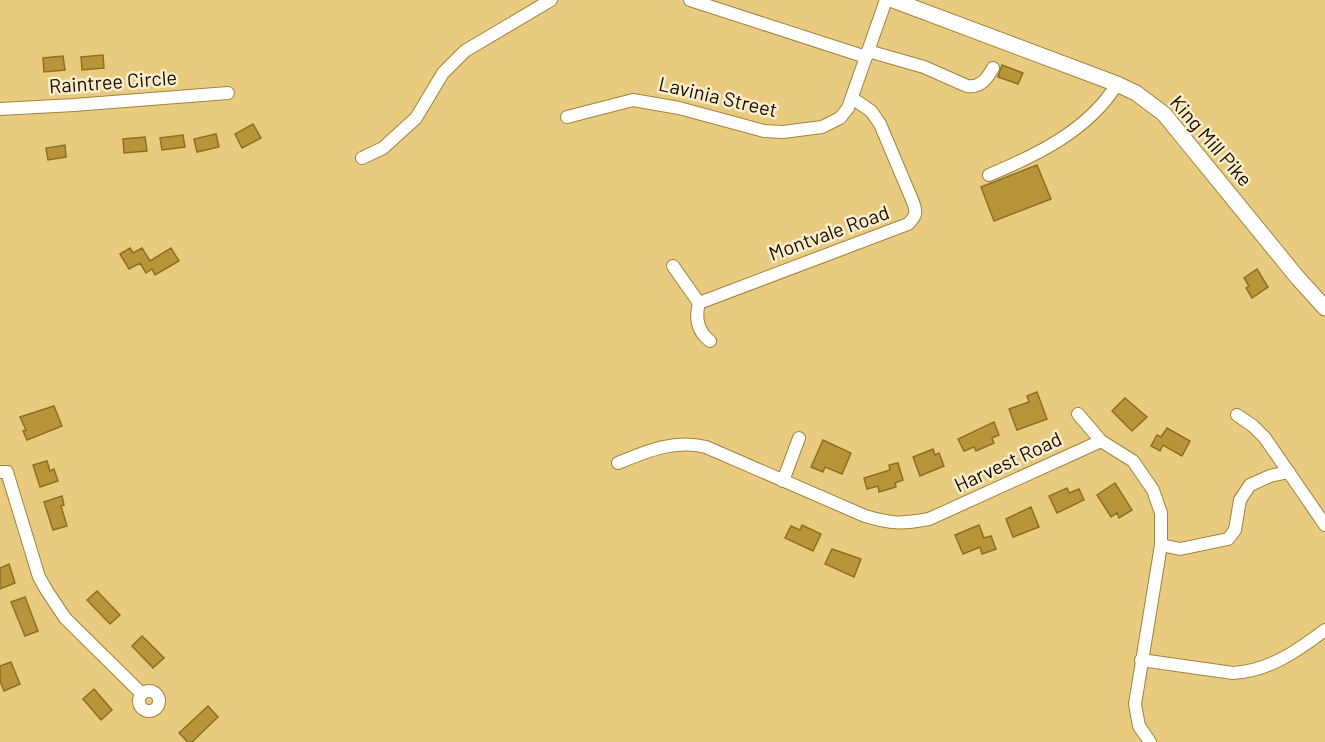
<svg xmlns="http://www.w3.org/2000/svg" width="1325" height="742" viewBox="0 0 1325 742" font-family="Barlow,sans-serif">
<style>
.building{fill:#b79538;stroke:#8c7123;stroke-width:1.5}
.lines{fill:none;stroke-linecap:round;stroke-linejoin:round}
.minor-casing{stroke:#a08439;stroke-width:14}
.major-casing{stroke:#a08439;stroke-width:17}
.minor{stroke:#fff;stroke-width:12}
.major{stroke:#fff;stroke-width:15}
.labels{text-anchor:middle;stroke-width:5;stroke-linejoin:round;paint-order:stroke}
.street-label{font-size:20px;fill:#140c00;stroke:#fceec9}
</style>
<rect width="100%" height="100%" fill="#e9cb80"/>
<g class="building">
<path d="M 103,55 L 104,68 L 82,70 L 81,57 Z"/>
<path d="M 63,56 L 65,70 L 44,72 L 43,58 Z"/>
<path d="M 1002,65 L 1023,73 L 1018,84 L 998,77 Z"/>
<path d="M 253,124 L 261,138 L 242,148 L 235,134 Z"/>
<path d="M 216,134 L 219,147 L 197,152 L 194,139 Z"/>
<path d="M 183,135 L 185,147 L 162,150 L 160,138 Z"/>
<path d="M 145,137 L 147,151 L 124,153 L 123,139 Z"/>
<path d="M 65,145 L 66,157 L 48,160 L 46,148 Z"/>
<path d="M 1037,165 L 1051,199 L 994,221 L 981,187 Z"/>
<path d="M 130,248 L 133,253 L 142,248 L 150,261 L 171,248 L 179,261 L 155,275 L 152,269 L 146,273 L 140,263 L 129,269 L 120,254 Z"/>
<path d="M 1257,269 L 1268,287 L 1252,298 L 1246,288 L 1249,286 L 1244,278 Z"/>
<path d="M 1037,392 L 1047,419 L 1017,430 L 1009,409 L 1029,402 L 1027,396 Z"/>
<path d="M 1125,398 L 1147,417 L 1132,431 L 1112,411 Z"/>
<path d="M 54,406 L 62,426 L 27,440 L 23,431 L 26,430 L 20,417 Z"/>
<path d="M 994,422 L 999,435 L 992,438 L 994,443 L 976,451 L 974,447 L 964,451 L 958,439 Z"/>
<path d="M 1167,428 L 1190,441 L 1182,456 L 1163,445 L 1160,451 L 1151,446 L 1157,435 L 1161,437 Z"/>
<path d="M 823,440 L 851,453 L 842,474 L 825,467 L 823,472 L 811,467 Z"/>
<path d="M 933,449 L 935,455 L 939,453 L 944,466 L 920,476 L 913,457 Z"/>
<path d="M 47,461 L 50,471 L 54,469 L 58,481 L 40,487 L 33,465 Z"/>
<path d="M 898,463 L 903,480 L 895,483 L 896,487 L 879,492 L 878,486 L 867,489 L 864,478 L 890,470 L 889,465 Z"/>
<path d="M 1115,483 L 1132,510 L 1119,518 L 1117,513 L 1111,517 L 1097,495 Z"/>
<path d="M 1067,488 L 1069,493 L 1079,489 L 1084,500 L 1057,513 L 1049,496 Z"/>
<path d="M 62,496 L 64,505 L 61,506 L 67,526 L 53,530 L 44,502 Z"/>
<path d="M 1031,507 L 1039,527 L 1013,537 L 1006,519 Z"/>
<path d="M 802,525 L 821,534 L 813,551 L 785,538 L 791,526 L 800,530 Z"/>
<path d="M 979,525 L 984,538 L 991,536 L 996,549 L 982,554 L 980,547 L 963,554 L 955,535 Z"/>
<path d="M 832,549 L 861,559 L 854,577 L 825,564 Z"/>
<path d="M 9,564 L 15,583 L 0,589 L 0,568 Z"/>
<path d="M 97,591 L 120,615 L 110,624 L 87,600 Z"/>
<path d="M 25,597 L 38,631 L 25,636 L 11,602 Z"/>
<path d="M 142,636 L 164,658 L 153,668 L 132,646 Z"/>
<path d="M 11,662 L 20,684 L 4,691 L 0,681 L 0,666 Z"/>
<path d="M 94,689 L 112,710 L 101,720 L 83,699 Z"/>
<path d="M 208,706 L 218,717 L 192,742 L 188,742 L 179,733 Z"/>
</g>
<g class="lines">
<defs>
<g id="minor">
<path d="M 690,0 L 866,57"/>
<path d="M 868,51 L 924,67 L 967,86 C 980,88 987,79 993,68"/>
<path d="M 0,109 L 74,105 L 228,93"/>
<path d="M 567,117 L 633,100 L 679,108 L 764,131 L 783,132 L 822,127 L 840,118 L 848,108 L 886,0"/>
<path d="M 362,158 L 383,148 L 416,118 L 443,73 L 465,51 L 551,0"/>
<path d="M 989,175 C 1037,155 1089,130 1117,84"/>
<path d="M 673,266 L 699,303"/>
<path d="M 699,303 L 908,224 C 916,216 917,213 913,202 L 880,124 L 871,111 L 852,98"/>
<path d="M 699,303 C 695,318 697,331 710,341"/>
<path d="M 1078,414 L 1101,441"/>
<path d="M 1237,415 L 1253,426 L 1265,438 L 1325,525"/>
<path d="M 618,463 C 647,451 675,439 706,447 L 865,516 C 892,524 901,524 929,519 L 1101,441 L 1133,461 L 1153,490 L 1161,513 L 1161,545 L 1135,704 L 1139,726 L 1150,742"/>
<path d="M 0,472 L 7,472 L 39,577 L 47,591 L 65,618 L 142,694"/>
<path d="M 783,481 L 799,438"/>
<path d="M 1161,545 L 1180,549 L 1228,539 L 1235,530 L 1240,500 L 1250,485 L 1270,476 L 1289,472"/>
<path d="M 1141,660 L 1233,673 C 1269,671 1297,651 1325,630"/>
<circle cx="149" cy="701" r="10"/>
</g>
<path id="major" d="M 893,0 L 1117,84 L 1136,93 L 1164,114 L 1297,277 L 1325,308"/>
</defs>
<use href="#minor" class="minor-casing"/>
<use href="#major" class="major-casing"/>
<use href="#minor" class="minor"/>
<use href="#major" class="major"/>
</g>
<g class="labels">
<g class="street-label">
<text transform="translate(113 82) rotate(-4)" y="7">Raintree Circle</text>
<text transform="translate(718 97) rotate(13)" y="7">Lavinia Street</text>
<text transform="translate(1211 141) rotate(49)" y="7">King Mill Pike</text>
<text transform="translate(829 233) rotate(-20)" y="7">Montvale Road</text>
<text transform="translate(1008 462) rotate(-25)" y="7">Harvest Road</text>
</g>
</g>
</svg>
